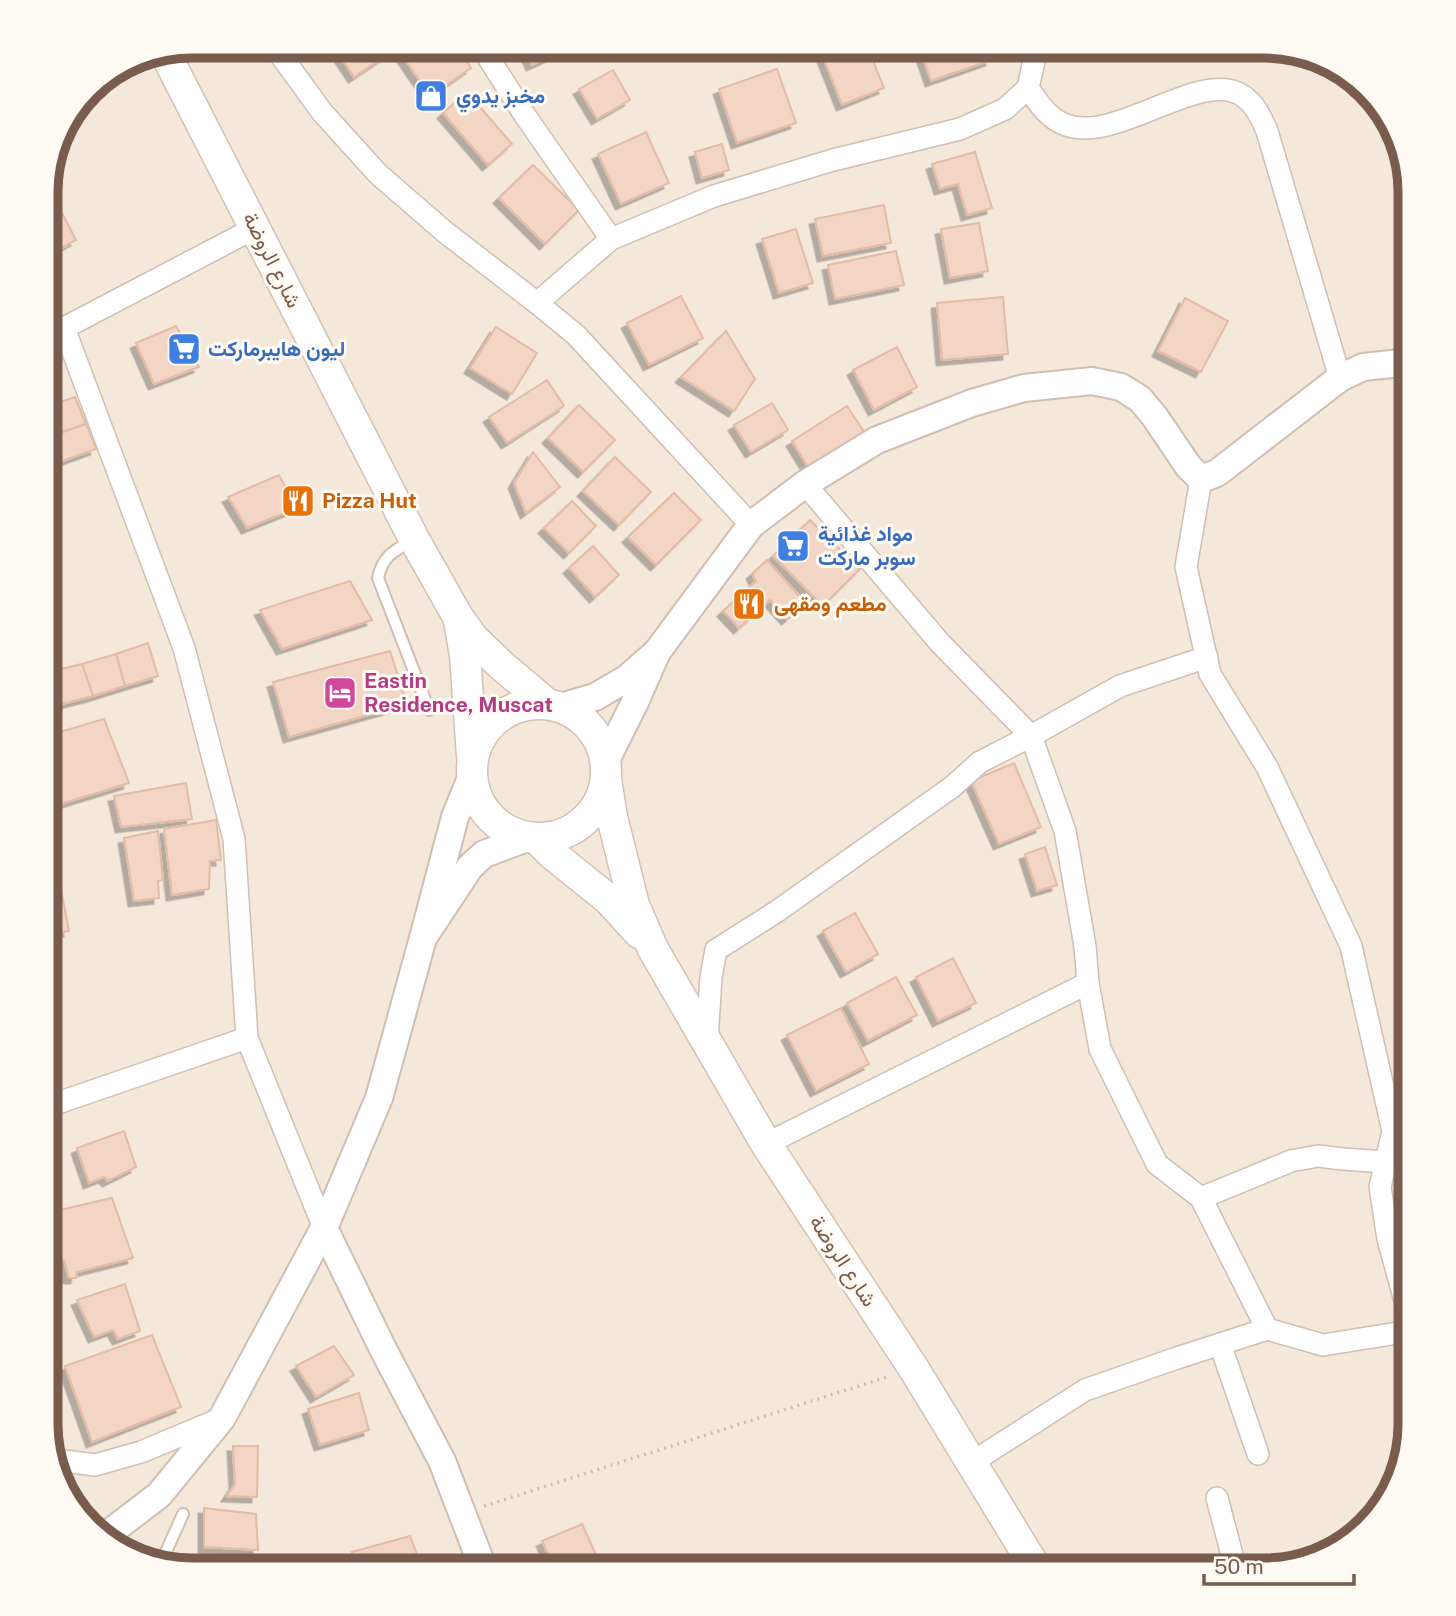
<svg xmlns="http://www.w3.org/2000/svg" width="1456" height="1616" viewBox="0 0 1456 1616" font-family="'Public Sans',Vazirmatn,sans-serif">
<style>
.residential{fill:#f4e8db}
.building{fill:#f2d5c4;stroke:#e4bba5;stroke-width:2;filter:url(#shadow)}
.lines{fill:none;stroke-linecap:round;stroke-linejoin:round}
.service-casing{stroke:#d0beb1;stroke-width:14}
.minor-casing{stroke:#d0beb1;stroke-width:24}
.tertiary-casing{stroke:#d0beb1;stroke-width:30}
.secondary-casing{stroke:#d5c0b1;stroke-width:33}
.path{stroke:#d8b8a6;stroke-width:3.5;stroke-dasharray:2 5;stroke-linecap:butt}
.service{stroke:#fff;stroke-width:10}
.minor{stroke:#fff;stroke-width:21}
.tertiary{stroke:#fff;stroke-width:26}
.secondary{stroke:#fff;stroke-width:30}
.labels{text-anchor:middle;stroke-width:6;stroke-linejoin:round;paint-order:stroke}
.shop-label{font-size:21px;font-weight:bold;fill:#366cbe;stroke:#fffaf3;text-anchor:start}
.street-label{font-size:21px;fill:#795c4e;stroke:#fffaf3}
.food-label{font-size:21px;font-weight:bold;fill:#c56008;stroke:#fffaf3;text-anchor:start}
.hotel-label{font-size:21px;font-weight:bold;fill:#b23c85;stroke:#fffaf3;text-anchor:start}
.rim{fill:none;stroke:#795c4e;stroke-width:9}
</style>
<defs>
<filter id="shadow"><feDropShadow dx="-5.5" dy="5.5" stdDeviation="0" flood-color="#0004"/></filter>
</defs>
<rect width="100%" height="100%" fill="#fdf6ec"/>
<path class="residential" d="M 192,46 L 1273,46 L 1329,61 L 1380,102 L 1410,191 L 1410,1425 L 1395,1489 L 1354,1540 L 1265,1570 L 191,1570 L 127,1555 L 76,1514 L 46,1425 L 46,182 L 61,127 L 95,82 L 136,56 Z"/>
<g class="building">
<path d="M 348,46 L 396,46 L 397,48 L 354,77 L 338,53 Z"/>
<path d="M 400,46 L 456,46 L 471,68 L 430,96 L 397,48 Z"/>
<path d="M 523,46 L 574,46 L 532,65 Z"/>
<path d="M 843,46 L 867,46 L 884,88 L 842,105 L 822,54 Z"/>
<path d="M 919,46 L 986,46 L 991,60 L 931,81 Z"/>
<path d="M 777,69 L 796,123 L 737,143 L 719,89 Z"/>
<path d="M 613,70 L 630,100 L 597,119 L 579,89 Z"/>
<path d="M 467,92 L 512,144 L 488,165 L 443,113 Z"/>
<path d="M 646,132 L 669,183 L 621,204 L 598,154 Z"/>
<path d="M 722,144 L 729,170 L 702,178 L 695,152 Z"/>
<path d="M 975,152 L 992,208 L 967,215 L 958,184 L 940,189 L 932,164 Z"/>
<path d="M 533,165 L 579,210 L 545,244 L 499,198 Z"/>
<path d="M 46,182 L 76,240 L 54,252 L 56,263 L 46,268 Z"/>
<path d="M 884,205 L 891,243 L 823,256 L 815,219 Z"/>
<path d="M 979,223 L 988,271 L 950,278 L 941,229 Z"/>
<path d="M 796,229 L 813,283 L 779,293 L 762,239 Z"/>
<path d="M 896,251 L 904,285 L 835,299 L 828,265 Z"/>
<path d="M 681,296 L 703,338 L 649,365 L 627,323 Z"/>
<path d="M 1003,297 L 1008,354 L 942,360 L 937,303 Z"/>
<path d="M 1185,298 L 1228,321 L 1201,372 L 1158,351 Z"/>
<path d="M 176,326 L 199,367 L 154,384 L 136,343 Z"/>
<path d="M 496,327 L 537,353 L 512,394 L 470,368 Z"/>
<path d="M 726,331 L 755,379 L 734,411 L 681,377 Z"/>
<path d="M 897,347 L 917,387 L 874,410 L 853,370 Z"/>
<path d="M 547,380 L 564,406 L 507,443 L 489,417 Z"/>
<path d="M 75,397 L 86,424 L 46,438 L 46,407 Z"/>
<path d="M 772,403 L 788,430 L 751,452 L 734,425 Z"/>
<path d="M 579,405 L 615,440 L 583,472 L 548,438 Z"/>
<path d="M 847,406 L 866,435 L 810,470 L 792,441 Z"/>
<path d="M 86,424 L 96,449 L 46,467 L 46,438 Z"/>
<path d="M 533,452 L 560,487 L 526,513 L 514,483 Z"/>
<path d="M 615,457 L 651,492 L 619,525 L 583,491 Z"/>
<path d="M 279,475 L 297,508 L 247,528 L 228,497 Z"/>
<path d="M 674,493 L 701,520 L 656,565 L 628,537 Z"/>
<path d="M 572,501 L 596,526 L 569,553 L 544,528 Z"/>
<path d="M 810,520 L 860,569 L 823,606 L 773,556 Z"/>
<path d="M 593,546 L 619,575 L 595,597 L 569,568 Z"/>
<path d="M 767,560 L 805,603 L 787,619 L 770,600 L 739,628 L 723,611 L 756,581 L 752,574 Z"/>
<path d="M 350,581 L 372,620 L 282,649 L 260,610 Z"/>
<path d="M 148,643 L 158,676 L 125,686 L 116,654 Z"/>
<path d="M 390,651 L 407,704 L 289,737 L 273,682 Z"/>
<path d="M 116,654 L 125,686 L 93,696 L 82,664 Z"/>
<path d="M 82,664 L 93,696 L 62,704 L 52,671 Z"/>
<path d="M 52,671 L 62,704 L 46,709 L 46,672 Z"/>
<path d="M 104,719 L 129,783 L 61,804 L 46,755 L 46,736 Z"/>
<path d="M 1014,763 L 1041,827 L 999,844 L 971,781 Z"/>
<path d="M 186,783 L 192,819 L 121,827 L 114,796 Z"/>
<path d="M 216,820 L 221,860 L 210,861 L 209,889 L 172,895 L 164,829 Z"/>
<path d="M 158,831 L 163,880 L 158,881 L 159,898 L 134,901 L 124,838 Z"/>
<path d="M 1045,847 L 1057,885 L 1037,891 L 1025,854 Z"/>
<path d="M 60,884 L 69,931 L 46,935 L 46,887 Z"/>
<path d="M 855,913 L 878,954 L 846,972 L 823,931 Z"/>
<path d="M 953,958 L 976,1003 L 938,1021 L 916,977 Z"/>
<path d="M 896,977 L 917,1015 L 868,1041 L 847,1003 Z"/>
<path d="M 841,1008 L 869,1064 L 816,1091 L 787,1035 Z"/>
<path d="M 124,1131 L 136,1167 L 108,1181 L 104,1177 L 89,1183 L 77,1148 Z"/>
<path d="M 46,1176 L 56,1210 L 46,1211 Z"/>
<path d="M 112,1198 L 133,1258 L 77,1272 L 76,1278 L 69,1278 L 64,1260 L 57,1260 L 49,1235 L 55,1233 L 47,1213 Z"/>
<path d="M 125,1284 L 140,1331 L 118,1339 L 113,1330 L 94,1337 L 77,1300 Z"/>
<path d="M 152,1335 L 181,1407 L 92,1442 L 65,1366 Z"/>
<path d="M 334,1346 L 354,1375 L 316,1397 L 296,1366 Z"/>
<path d="M 359,1393 L 369,1430 L 320,1445 L 308,1409 Z"/>
<path d="M 233,1446 L 258,1446 L 257,1497 L 227,1496 L 235,1484 Z"/>
<path d="M 204,1508 L 256,1514 L 258,1550 L 204,1547 Z"/>
<path d="M 582,1524 L 598,1559 L 570,1570 L 556,1570 L 542,1541 Z"/>
<path d="M 410,1536 L 419,1560 L 392,1570 L 359,1570 L 352,1552 Z"/>
</g>
<g class="lines">
<defs>
<g id="service">
<path d="M 413,540 C 394,551 383,555 378,578 L 429,710"/>
<path d="M 161,1563 L 183,1514"/>
</g>
<g id="minor">
<path d="M 274,46 L 322,112 L 378,174 L 445,232 L 537,303 L 576,335 L 751,525"/>
<path d="M 481,46 L 524,114 L 611,239"/>
<path d="M 1028,88 C 1038,102 1048,119 1066,125 C 1117,144 1202,67 1243,96 C 1256,105 1261,118 1267,131 L 1340,378"/>
<path d="M 537,303 L 611,239 L 714,196 L 833,160 L 960,129 L 1005,109 L 1028,88 L 1036,52 L 1035,46"/>
<path d="M 64,328 L 184,648 L 234,839 L 247,1038 L 324,1228"/>
<path d="M 46,335 L 64,328 L 255,228"/>
<path d="M 1201,479 L 1186,567 L 1210,674 L 1267,767 L 1351,946 L 1393,1131 L 1380,1187 L 1388,1239 L 1410,1319"/>
<path d="M 805,484 L 940,643 L 1031,736 L 1065,831 L 1085,946 L 1088,983 L 1100,1049 L 1157,1164 L 1201,1198 L 1267,1329 L 1323,1345 L 1410,1331"/>
<path d="M 707,1040 L 711,977 L 716,950 L 776,912 L 952,787 L 980,762 L 1031,736 L 1120,686 L 1207,657"/>
<path d="M 46,1107 L 247,1038"/>
<path d="M 766,1144 L 1088,983"/>
<path d="M 1201,1198 L 1291,1161 L 1318,1156 L 1343,1159 L 1386,1162"/>
<path d="M 1220,1344 L 1258,1454"/>
<path d="M 57,1460 L 95,1465 L 141,1452 L 220,1419"/>
<path d="M 971,1463 L 1085,1390 L 1177,1358 L 1267,1329"/>
<path d="M 1217,1498 L 1236,1570"/>
</g>
<g id="tertiary">
<path d="M 657,652 L 751,525 L 805,484 L 877,440 L 972,403 L 1024,388 L 1092,381 L 1121,387 L 1140,399 L 1155,417 L 1188,466 L 1201,479 L 1217,473 L 1340,378 L 1363,367 L 1410,362"/>
<path d="M 561,707 L 595,697 L 626,679 L 657,652 L 635,702 L 606,760"/>
<path d="M 471,778 L 455,817 L 423,938 L 470,867 L 484,854 L 527,838"/>
<path d="M 324,1228 L 383,1349 L 442,1461 L 484,1570"/>
<path d="M 104,1537 L 159,1495 L 222,1418 L 324,1228 L 379,1098 L 423,938"/>
</g>
<g id="secondary">
<path d="M 164,51 L 414,539 L 458,617 L 473,638 L 501,665 L 547,704"/>
<path d="M 459,621 L 465,655 L 472,756"/>
<circle cx="539" cy="771" r="67"/>
<path d="M 606,780 L 612,817 L 634,905 L 653,949 L 766,1144 L 914,1369 L 1037,1570"/>
<path d="M 537,839 L 552,854 L 608,899 L 639,933"/>
</g>
</defs>
<use href="#service" class="service-casing"/>
<use href="#minor" class="minor-casing"/>
<use href="#tertiary" class="tertiary-casing"/>
<use href="#secondary" class="secondary-casing"/>
<path class="path" d="M 484,1506 L 890,1376"/>
<use href="#service" class="service"/>
<use href="#minor" class="minor"/>
<use href="#tertiary" class="tertiary"/>
<use href="#secondary" class="secondary"/>
</g>
<defs>
<symbol id="shop-square" viewBox="-11 -11 22 22"><rect x="-9" y="-9" width="18" height="18" rx="4" fill="#3f7fe0" stroke="#fffaf3"/><path d="M-5-2.5h2.3a2.7 3.5 0 0 1 5.4 0H5L5.5 6h-11ZM-1.5-2.5h3a1.5 2.3 0 0 0-3 0Z" fill="#fff"/></symbol>
<symbol id="supermarket-square" viewBox="-11 -11 22 22"><rect x="-9" y="-9" width="18" height="18" rx="4" fill="#3f7fe0" stroke="#fffaf3"/><path d="M-6-5.5h2.5l.6 2H6L4.5 2H-2.5L-4.4-4H-6ZM-1.5 3.2a1.3 1.3 0 1 0 .1 0ZM3 3.2a1.3 1.3 0 1 0 .1 0Z" fill="#fff"/></symbol>
<symbol id="restaurant-square" viewBox="-11 -11 22 22"><rect x="-9" y="-9" width="18" height="18" rx="4" fill="#e8710a" stroke="#fffaf3"/><path d="M-5-6h1v4h1v-4h1v4h1v-4h1v5L-1.5 .5V6h-2V.5L-5-1ZM5-6V6H3V1.5H1.5Q1.5-4 5-6Z" fill="#fff"/></symbol>
<symbol id="hotel-square" viewBox="-11 -11 22 22"><rect x="-9" y="-9" width="18" height="18" rx="4" fill="#d1479c" stroke="#fffaf3"/><path d="M-6-4.5h1.5V1H6V5H4.5V3h-9V5H-6ZM-4 0a1.8 1.8 0 1 1 3.6 0ZM.5 0V-2.5h3Q6-2.5 6 0Z" fill="#fff"/></symbol>
</defs>
<g fill-rule="evenodd">
<use href="#shop-square" x="412" y="77" width="38" height="38"/>
<use href="#supermarket-square" x="165" y="330" width="38" height="38"/>
<use href="#restaurant-square" x="279" y="482" width="38" height="38"/>
<use href="#supermarket-square" x="774" y="527" width="38" height="38"/>
<use href="#restaurant-square" x="730" y="585" width="38" height="38"/>
<use href="#hotel-square" x="321" y="674" width="38" height="38"/>
</g>
<g class="labels">
<g class="shop-label">
<text x="456" y="103">مخبز يدوي</text>
<text x="208" y="356">ليون هايبرماركت</text>
<text x="818" y="541">مواد غذائية<tspan x="818" dy="24">سوبر ماركت</tspan></text>
</g>
<g class="street-label">
<text transform="translate(272 260) rotate(63)" y="7">شارع الروضة</text>
<text transform="translate(843 1261) rotate(57)" y="7">شارع الروضة</text>
</g>
<g class="food-label">
<text x="322" y="508">Pizza Hut</text>
<text x="774" y="611">مطعم ومقهى</text>
</g>
<g class="hotel-label">
<text x="364" y="688">Eastin<tspan x="364" dy="24">Residence, Muscat</tspan></text>
</g>
</g>
<path d="M0 0H1456V1616H0ZM192 58H1264A134 134 0 0 1 1398 192V1424A134 134 0 0 1 1264 1558H192A134 134 0 0 1 58 1424V192A134 134 0 0 1 192 58Z" fill="#fffaf3" fill-rule="evenodd"/>
<path class="rim" d="M192 58H1264A134 134 0 0 1 1398 192V1424A134 134 0 0 1 1264 1558H192A134 134 0 0 1 58 1424V192A134 134 0 0 1 192 58Z"/>
<path d="M1204 1574v10h150v-10" fill="none" stroke="#795c4e" stroke-width="3.5"/>
<text x="1214" y="1574" font-size="21" fill="#795c4e" stroke="#fffaf3" stroke-width="5" paint-order="stroke">50 m</text>
</svg>
